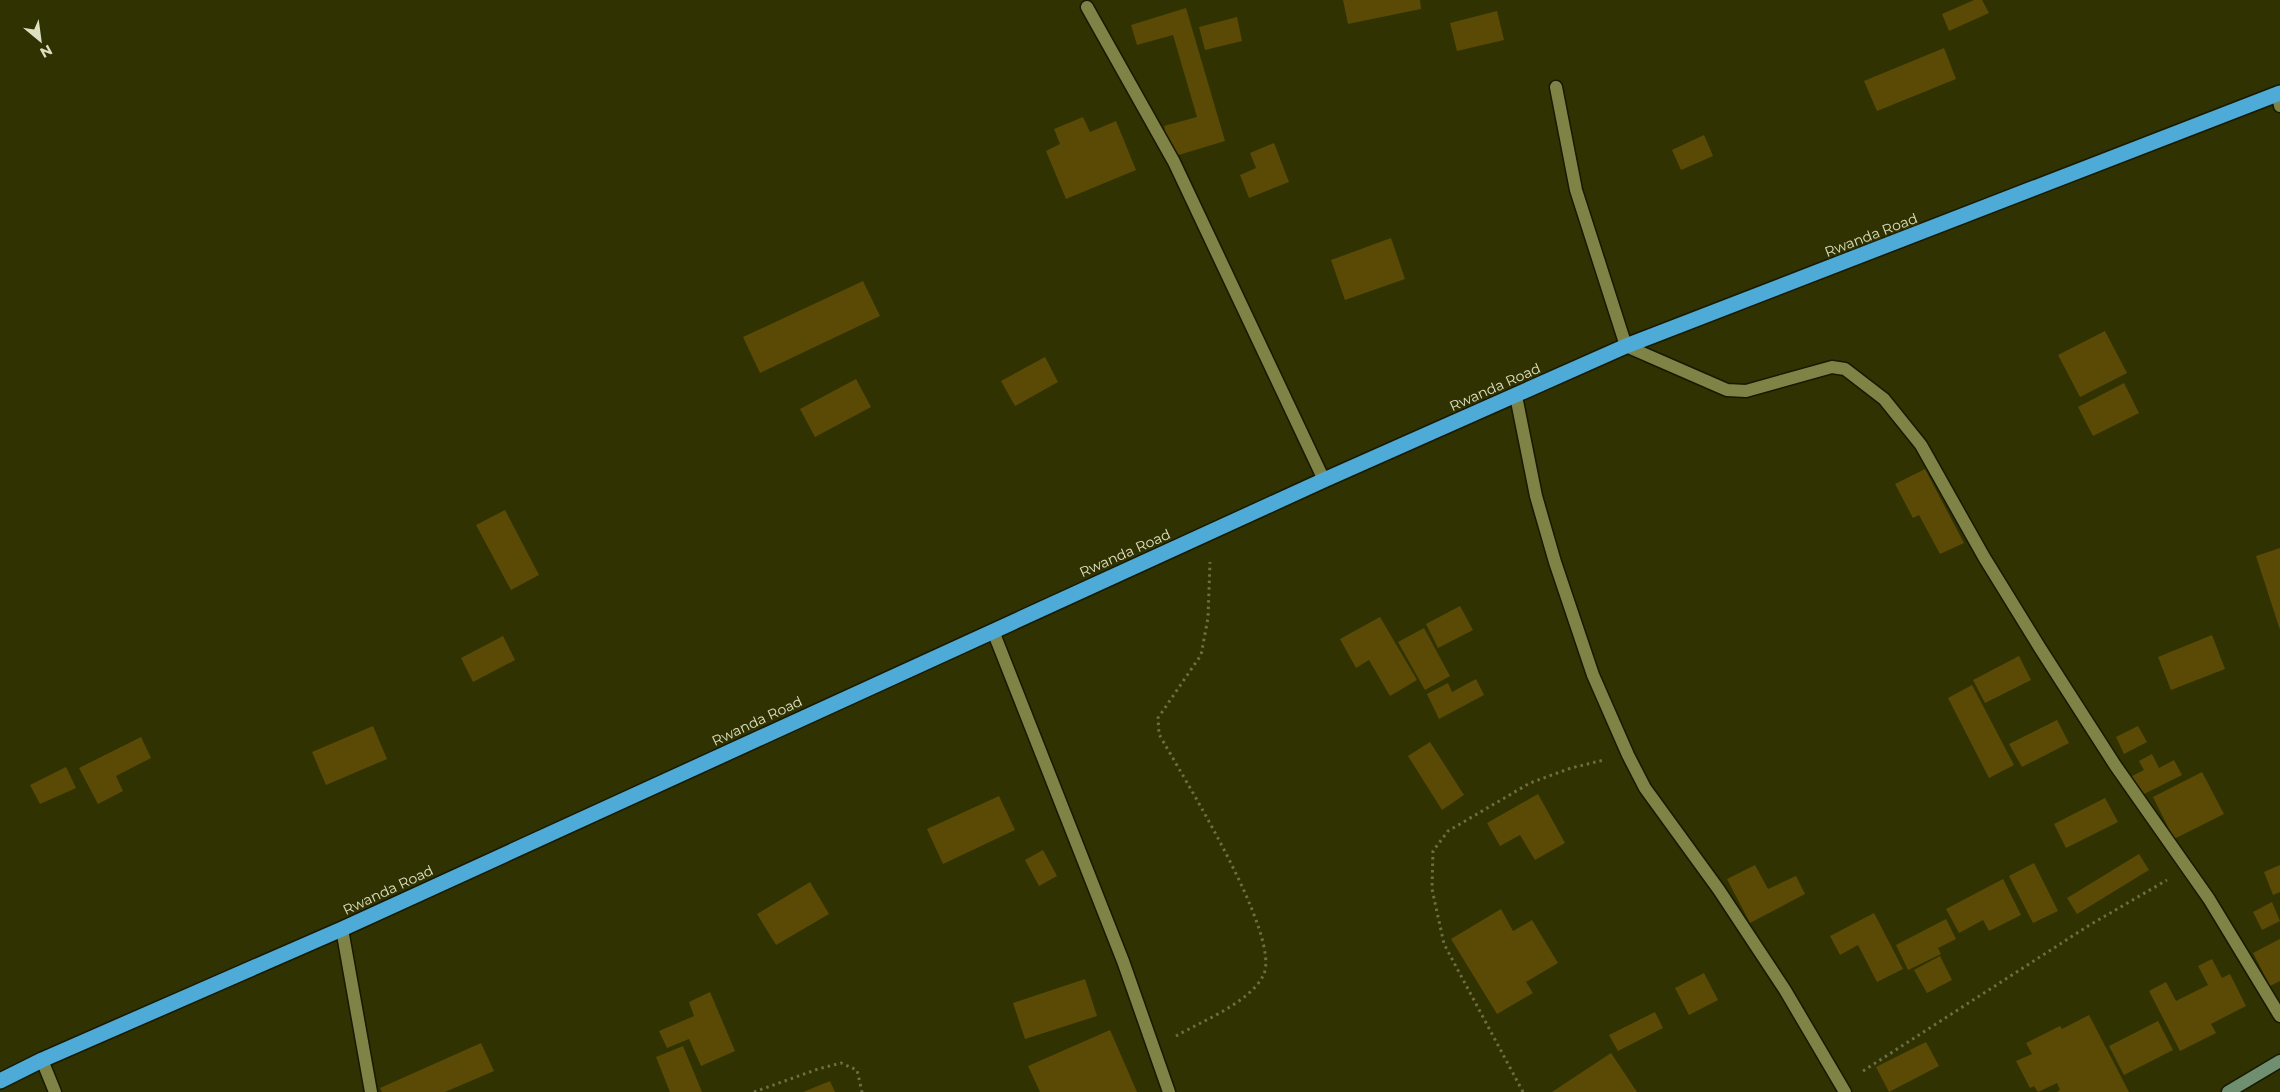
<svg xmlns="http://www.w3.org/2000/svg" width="2280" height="1092" viewBox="0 0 2280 1092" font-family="Montserrat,sans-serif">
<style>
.building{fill:#5b4a06}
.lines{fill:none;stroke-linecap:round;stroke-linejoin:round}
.street-casing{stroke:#171900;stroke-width:15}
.secondary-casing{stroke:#171900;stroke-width:15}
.highway-casing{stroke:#171900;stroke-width:18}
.path{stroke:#6c6f44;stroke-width:3;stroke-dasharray:2.5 4;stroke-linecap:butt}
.street{stroke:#7f8346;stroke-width:12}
.secondary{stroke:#708f71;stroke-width:12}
.highway{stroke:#4eaad6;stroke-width:15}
.labels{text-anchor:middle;stroke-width:4;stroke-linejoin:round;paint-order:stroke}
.street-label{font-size:14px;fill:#dde1c2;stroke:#303201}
</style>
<rect width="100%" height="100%" fill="#303201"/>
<g class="building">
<path d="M 1343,0 L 1420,0 L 1421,9 L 1348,24 Z"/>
<path d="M 1974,0 L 1982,0 L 1989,13 L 1949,31 L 1942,14 Z"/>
<path d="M 1186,8 L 1225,141 L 1172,157 L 1164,126 L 1197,117 L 1173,35 L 1137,45 L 1131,25 Z"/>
<path d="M 1497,11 L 1504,40 L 1457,51 L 1450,23 Z"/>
<path d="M 1237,17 L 1242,41 L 1205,50 L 1199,27 Z"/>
<path d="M 1944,48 L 1956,79 L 1877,111 L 1864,81 Z"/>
<path d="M 1083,117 L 1090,132 L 1116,121 L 1136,170 L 1066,199 L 1046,151 L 1060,144 L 1054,129 Z"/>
<path d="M 1704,135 L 1713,156 L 1681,170 L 1672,150 Z"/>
<path d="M 1274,143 L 1289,182 L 1249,198 L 1240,175 L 1256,168 L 1250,153 Z"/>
<path d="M 1391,238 L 1405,279 L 1345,300 L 1331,260 Z"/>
<path d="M 863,281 L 880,316 L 760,373 L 743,337 Z"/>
<path d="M 2105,331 L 2127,373 L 2080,397 L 2058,355 Z"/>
<path d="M 1045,357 L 1058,382 L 1015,406 L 1001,381 Z"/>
<path d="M 856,379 L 871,407 L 815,437 L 800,409 Z"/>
<path d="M 2124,383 L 2139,413 L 2093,436 L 2078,407 Z"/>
<path d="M 1925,469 L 1964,543 L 1940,554 L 1919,515 L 1913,518 L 1895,484 Z"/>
<path d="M 505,510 L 539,575 L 511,590 L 476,525 Z"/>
<path d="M 2280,548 L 2280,630 L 2256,556 Z"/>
<path d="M 1460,606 L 1473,630 L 1438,648 L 1426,624 Z"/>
<path d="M 1380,617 L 1417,680 L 1390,696 L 1369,660 L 1356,668 L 1340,639 Z"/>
<path d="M 1424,628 L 1450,676 L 1425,690 L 1398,642 Z"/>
<path d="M 2212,635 L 2225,669 L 2171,690 L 2158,657 Z"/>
<path d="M 503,636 L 515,660 L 473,682 L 461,658 Z"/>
<path d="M 2019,656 L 2031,680 L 1985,703 L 1973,680 Z"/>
<path d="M 1476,679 L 1484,695 L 1439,719 L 1427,694 L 1448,683 L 1452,692 Z"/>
<path d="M 1972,685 L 2014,765 L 1989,778 L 1948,698 Z"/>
<path d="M 2057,720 L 2069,743 L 2022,767 L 2009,744 Z"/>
<path d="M 373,726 L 387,759 L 326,785 L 312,752 Z"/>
<path d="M 2138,726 L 2147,742 L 2124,754 L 2116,737 Z"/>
<path d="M 141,737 L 151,758 L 116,776 L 123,791 L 98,804 L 79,768 Z"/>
<path d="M 1430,742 L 1464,795 L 1442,810 L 1408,756 Z"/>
<path d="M 2152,754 L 2159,768 L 2174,760 L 2182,775 L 2140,796 L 2130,777 L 2144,770 L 2139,761 Z"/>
<path d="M 66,767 L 76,788 L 40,804 L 30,785 Z"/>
<path d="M 2202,772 L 2224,814 L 2174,839 L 2153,797 Z"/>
<path d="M 1538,794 L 1565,843 L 1535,860 L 1520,835 L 1500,846 L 1487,823 Z"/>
<path d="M 999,796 L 1015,830 L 943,864 L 927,829 Z"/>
<path d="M 2105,798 L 2118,822 L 2066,848 L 2054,824 Z"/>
<path d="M 1043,850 L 1057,876 L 1039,886 L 1025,860 Z"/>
<path d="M 2139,854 L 2149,870 L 2077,914 L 2067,898 Z"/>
<path d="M 2034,863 L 2058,911 L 2033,923 L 2009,876 Z"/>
<path d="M 1755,865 L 1768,889 L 1796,876 L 1805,894 L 1750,923 L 1727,879 Z"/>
<path d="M 2280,865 L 2280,892 L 2273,895 L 2264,872 Z"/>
<path d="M 2003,879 L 2021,915 L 1989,931 L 1983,920 L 1959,933 L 1946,909 Z"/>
<path d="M 810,882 L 829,914 L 776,945 L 757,914 Z"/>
<path d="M 2272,902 L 2280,921 L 2262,930 L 2253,912 Z"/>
<path d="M 1501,909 L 1513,931 L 1532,920 L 1558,963 L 1526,982 L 1533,993 L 1497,1014 L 1451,939 Z"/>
<path d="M 1874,913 L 1903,969 L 1877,982 L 1858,945 L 1840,955 L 1830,936 Z"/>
<path d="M 1946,919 L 1956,939 L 1938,948 L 1941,954 L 1908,970 L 1896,945 Z"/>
<path d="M 2280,939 L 2280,981 L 2270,986 L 2253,953 Z"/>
<path d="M 1940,956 L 1952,980 L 1927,993 L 1914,970 Z"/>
<path d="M 2212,959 L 2222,978 L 2230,974 L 2246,1006 L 2211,1024 L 2216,1033 L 2180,1051 L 2149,991 L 2166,982 L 2176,1001 L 2208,985 L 2198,966 Z"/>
<path d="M 1704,973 L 1718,1000 L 1689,1015 L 1675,988 Z"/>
<path d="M 1085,979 L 1097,1016 L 1025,1039 L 1013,1003 Z"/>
<path d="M 710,992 L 735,1051 L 701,1066 L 689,1039 L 667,1048 L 659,1031 L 694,1016 L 689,1002 Z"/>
<path d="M 1655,1012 L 1663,1028 L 1618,1051 L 1609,1035 Z"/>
<path d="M 2089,1015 L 2129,1092 L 2057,1092 L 2060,1090 L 2057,1083 L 2038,1092 L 2034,1086 L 2030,1088 L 2016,1061 L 2032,1054 L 2026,1043 L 2060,1026 L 2062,1029 Z"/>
<path d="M 2158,1021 L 2173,1050 L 2124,1075 L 2109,1046 Z"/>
<path d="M 1110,1030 L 1137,1092 L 1040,1092 L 1028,1066 Z"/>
<path d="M 1926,1042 L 1939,1066 L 1889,1092 L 1876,1067 Z"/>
<path d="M 481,1043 L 494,1071 L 445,1092 L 382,1092 L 380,1088 Z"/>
<path d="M 683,1046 L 702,1092 L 670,1092 L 656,1057 Z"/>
<path d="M 1611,1053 L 1637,1092 L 1552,1092 Z"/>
<path d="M 830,1081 L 835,1092 L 803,1092 Z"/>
</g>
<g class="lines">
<defs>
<g id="street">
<path d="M 1087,7 L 1174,162 L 1324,480"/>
<path d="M 1556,87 L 1576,190 L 1626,346 L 1727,390 L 1746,391 L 1832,367 L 1845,369 L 1884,399 L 1921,445 L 1984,557 L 2040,648 L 2115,765 L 2209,899 L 2280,1016"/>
<path d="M 2278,94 L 2280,106"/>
<path d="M 1516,396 L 1536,496 L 1555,562 L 1593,675 L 1628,755 L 1645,788 L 1719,890 L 1785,990 L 1845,1092"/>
<path d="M 993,631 L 1123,961 L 1169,1092"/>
<path d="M 342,929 L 371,1092"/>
<path d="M 42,1060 L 55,1092"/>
</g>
<path id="secondary" d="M 2228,1092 L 2280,1061"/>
<path id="highway" d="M 0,1081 L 42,1060 L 342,929 L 1324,480 L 1626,346 L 2280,93"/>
</defs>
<use href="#street" class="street-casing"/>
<use href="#secondary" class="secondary-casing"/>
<use href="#highway" class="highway-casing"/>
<g class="path">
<path d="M 1176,1036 C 1202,1021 1249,1003 1263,976 C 1284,938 1181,774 1159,734 L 1158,718 L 1201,655 L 1208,618 L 1210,562"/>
<path d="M 1863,1071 L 2088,926 L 2167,880"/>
<path d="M 754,1092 L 818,1069 L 841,1063 L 857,1070 L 862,1092"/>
<path d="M 1523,1092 L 1444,944 L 1432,889 L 1433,851 L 1448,831 L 1530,783 L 1571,768 L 1604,760"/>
</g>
<use href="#street" class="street"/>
<use href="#secondary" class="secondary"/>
<use href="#highway" class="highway"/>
</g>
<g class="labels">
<g class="street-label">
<text transform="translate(1871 235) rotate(-21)" y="5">Rwanda Road</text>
<text transform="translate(1495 387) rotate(-24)" y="5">Rwanda Road</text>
<text transform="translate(1125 553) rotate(-24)" y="5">Rwanda Road</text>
<text transform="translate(757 721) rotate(-25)" y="5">Rwanda Road</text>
<text transform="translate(388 890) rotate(-25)" y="5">Rwanda Road</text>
</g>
</g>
<g transform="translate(40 40) rotate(151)" stroke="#303201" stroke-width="4" paint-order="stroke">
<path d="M0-4L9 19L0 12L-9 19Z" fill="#dde1c2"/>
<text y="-8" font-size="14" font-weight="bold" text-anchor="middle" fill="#dde1c2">N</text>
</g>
</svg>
